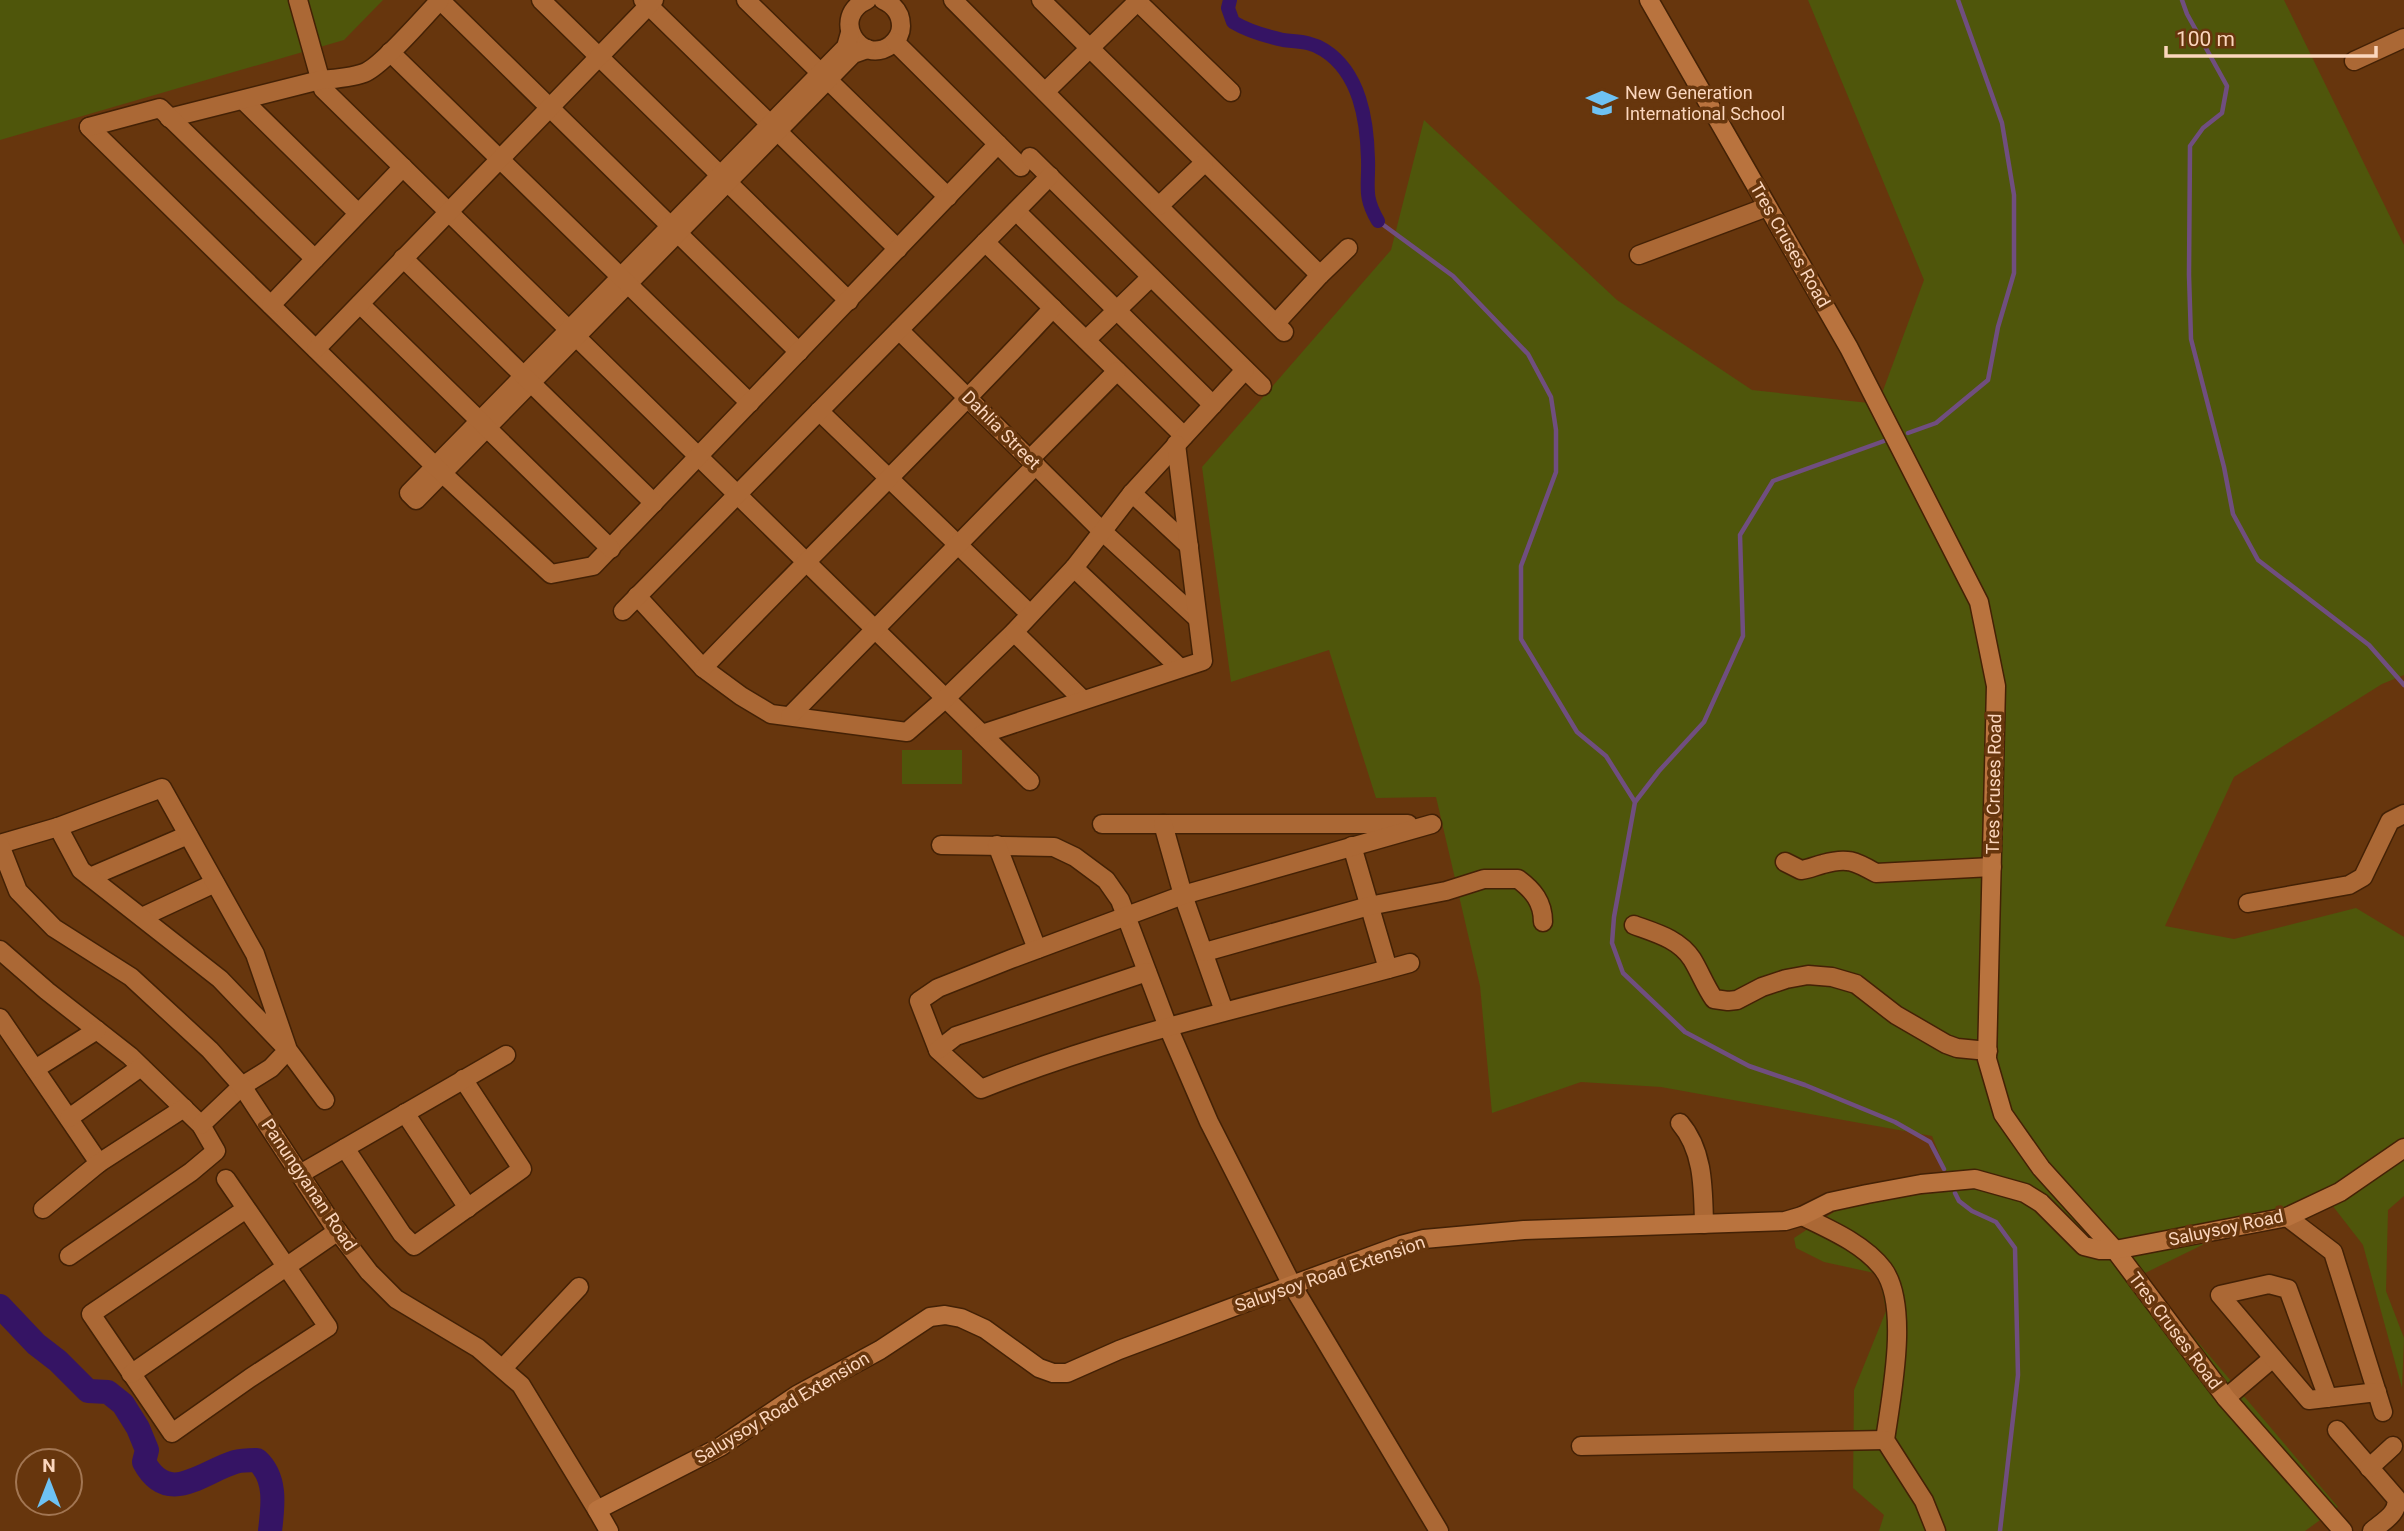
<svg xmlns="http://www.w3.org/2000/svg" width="2404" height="1531" viewBox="0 0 2404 1531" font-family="Roboto,sans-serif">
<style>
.green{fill:#4f560b}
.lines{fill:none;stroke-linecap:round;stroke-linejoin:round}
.stream{stroke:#704e7f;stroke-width:4.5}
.canal{stroke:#351464;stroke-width:14}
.river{stroke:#351464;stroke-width:24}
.minor-casing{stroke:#432105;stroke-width:21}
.tertiary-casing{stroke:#432105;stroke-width:21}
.secondary-casing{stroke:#432105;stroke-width:21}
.minor{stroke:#ab6835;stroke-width:18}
.tertiary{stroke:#ab6835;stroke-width:18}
.secondary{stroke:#b9733e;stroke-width:18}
.labels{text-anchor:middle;stroke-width:7;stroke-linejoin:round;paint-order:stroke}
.poi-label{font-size:18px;fill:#fbd6bd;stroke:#67360d;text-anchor:start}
.street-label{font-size:18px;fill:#fbd6bd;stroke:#67360d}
</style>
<rect width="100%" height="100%" fill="#67360d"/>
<g class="green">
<path d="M 0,0 L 383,0 L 344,40 L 0,140 Z"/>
<path d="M 1808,0 L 2284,0 L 2404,245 L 2404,675 L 2382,684 L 2234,777 L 2165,926 L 2234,939 L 2356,908 L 2404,937 L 2404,1196 L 2388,1210 L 2386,1291 L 2404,1338 L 2402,1388 L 2363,1245 L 2332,1205 L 2237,1228 L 2141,1275 L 2338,1507 L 2305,1531 L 1879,1531 L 1884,1515 L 1853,1488 L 1854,1390 L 1886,1311 L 1879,1274 L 1824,1262 L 1796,1248 L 1794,1238 L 1840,1208 L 1884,1198 L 1954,1191 L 1932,1136 L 1661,1087 L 1581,1082 L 1492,1113 L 1480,986 L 1436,797 L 1376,798 L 1329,650 L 1231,682 L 1202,467 L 1391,250 L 1424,120 L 1617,300 L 1752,390 L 1878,404 L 1924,280 Z"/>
<rect x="902" y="750" width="60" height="34"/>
</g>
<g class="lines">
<g class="stream">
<path d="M 2182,0 L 2187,14 L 2227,86 L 2222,113 L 2203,128 L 2190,146 L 2189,275 L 2191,339 L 2224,467 L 2233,514 L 2258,560 L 2369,645 L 2404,685"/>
<path d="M 1378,221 L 1453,276 L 1528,354 L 1551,397 L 1556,430 L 1556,472 L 1521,566 L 1521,639 L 1577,732 L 1606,756 L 1635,802 L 1614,917 L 1612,943 L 1623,973 L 1685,1032 L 1749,1066 L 1805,1085 L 1895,1122 L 1930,1142 L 1944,1169"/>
<path d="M 1908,433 L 1936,423 L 1988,380 L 1998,327 L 2014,273 L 2014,195 L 2002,123 L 1958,0"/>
<path d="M 1635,802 L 1659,771 L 1704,722 L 1743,636 L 1740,535 L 1773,481 L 1884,441"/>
<path d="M 1955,1193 L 1959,1201 L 1972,1211 L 1996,1222 L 2015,1248 L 2018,1375 L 2000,1531"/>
</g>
<path class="canal" d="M 1230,0 L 1228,8 L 1233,22 C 1248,31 1265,36 1283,40 C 1298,42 1310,41 1324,50 C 1360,73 1367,120 1368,159 C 1369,186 1363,196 1378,221"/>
<path class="river" d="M 0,1306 L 36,1344 L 58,1361 L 88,1391 L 108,1392 L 123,1404 L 138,1428 L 147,1450 L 144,1462 C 168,1507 202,1472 235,1462 C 242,1460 250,1460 257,1460 C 277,1478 273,1506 270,1531"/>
<defs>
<g id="minor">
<path d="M 298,0 L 323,89 L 1030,781"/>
<path d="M 440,0 L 799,352"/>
<path d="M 541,0 L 849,301"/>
<path d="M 643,0 L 898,249"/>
<path d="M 746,0 L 948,197"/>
<path d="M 867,0 C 829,17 860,67 891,45 C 897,40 901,33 901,26 C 901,13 894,5 883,0"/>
<path d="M 953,0 L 1284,332"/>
<path d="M 1041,0 L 1320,275"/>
<path d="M 1136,0 L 1231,92"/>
<path d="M 850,33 L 846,47 L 409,493 L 416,500 L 853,54 L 867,49"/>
<path d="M 895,42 L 1021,167"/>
<path d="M 390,52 L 750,403"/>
<path d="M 2354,61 L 2404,38"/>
<path d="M 1045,92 L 1138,1"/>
<path d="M 243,100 L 358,213"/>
<path d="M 169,118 L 320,80 C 334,79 350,78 364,73 C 381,67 425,16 440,0"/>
<path d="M 89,127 L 442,473 L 551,574 L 593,566 L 998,144"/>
<path d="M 89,127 L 160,108 L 315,259"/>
<path d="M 1030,157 L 1262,386"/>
<path d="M 1159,206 L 1204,163"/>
<path d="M 1016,211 L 1213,405"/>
<path d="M 985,242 L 1184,436"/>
<path d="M 1639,255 L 1767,207"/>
<path d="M 403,258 L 654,503"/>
<path d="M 360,304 L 611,549"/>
<path d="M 271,305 L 403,167"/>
<path d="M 1276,323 L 1320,275 L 1348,248"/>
<path d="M 899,330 L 1102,531 L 1197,618"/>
<path d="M 1086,340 L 1151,277"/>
<path d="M 316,349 L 654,0"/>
<path d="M 819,411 L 1030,614"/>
<path d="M 1030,459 L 1117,371"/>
<path d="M 1132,493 L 1189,546"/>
<path d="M 1074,568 L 1180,668"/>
<path d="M 637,596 L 703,668 L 741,696 L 771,714 L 907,732 L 946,698 L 1014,632 L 1074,568 L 1132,493 L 1245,370"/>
<path d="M 623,611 L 1050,176"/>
<path d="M 1014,632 L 1083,700"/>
<path d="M 703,668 C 819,547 939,431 1053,308"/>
<path d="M 790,716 L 1036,465"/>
<path d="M 982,734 L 1203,661 L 1176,444"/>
<path d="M 1102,824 L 1408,824"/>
<path d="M 1163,824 L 1183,895 L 1224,1011"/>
<path d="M 0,844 L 58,827"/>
<path d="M 941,845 L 1054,847 L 1075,857 L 1106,880 L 1120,900 L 1168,1027 L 1209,1122 L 1292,1285 L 1439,1531"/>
<path d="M 997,845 L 1037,949"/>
<path d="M 1352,846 L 1388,969"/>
<path d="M 1785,862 L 1801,870 C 1809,869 1815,866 1823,864 C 1847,857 1855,861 1876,873 L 1992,867"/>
<path d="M 90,877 L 188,835"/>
<path d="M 2248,903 L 2349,885 L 2363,877 L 2390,821 L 2404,814"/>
<path d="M 142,917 L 215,883"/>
<path d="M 1634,925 C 1656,933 1679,939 1692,959 C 1700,972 1705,986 1714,999 L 1728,1001 L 1737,1000 L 1762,987 L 1786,979 L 1808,975 L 1832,977 L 1856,984 L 1896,1015 L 1946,1044 L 1957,1048 L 1988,1051"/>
<path d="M 0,950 L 47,991 L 130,1056 L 201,1125 L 216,1151 L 191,1172 L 69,1256"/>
<path d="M 1205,952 L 1369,906 L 1446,891 L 1484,879 L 1518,879 C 1533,890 1543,902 1543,922"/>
<path d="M 1410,963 C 1267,1003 1119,1033 981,1089 L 938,1050 L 919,1001 L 938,988 L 1011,959 L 1183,895 L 1432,824"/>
<path d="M 0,1018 L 99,1163"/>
<path d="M 938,1050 L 956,1036 L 1147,972"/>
<path d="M 35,1069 L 97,1030"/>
<path d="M 405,1113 L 468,1208"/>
<path d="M 69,1118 L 141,1067"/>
<path d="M 1680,1123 C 1704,1151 1703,1189 1704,1224"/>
<path d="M 201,1125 L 242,1086 L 271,1068 L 288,1050 L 255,954 L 162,788 L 58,827 L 81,870 L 220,979 L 288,1050 L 325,1100"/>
<path d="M 345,1148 L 402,1234 L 414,1246 L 522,1169 L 463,1079"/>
<path d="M 300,1174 L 506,1055"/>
<path d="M 226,1179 L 328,1327 L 250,1378 L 172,1433 L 91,1314 L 246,1209"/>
<path d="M 43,1209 L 99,1163 L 184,1108"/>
<path d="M 1802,1216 C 1829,1229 1864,1244 1883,1269 C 1910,1305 1891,1397 1885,1440 L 1924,1501 L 1936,1531"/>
<path d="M 2287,1217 L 2333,1252 L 2383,1412"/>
<path d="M 503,1368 L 579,1287"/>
<path d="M 131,1374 L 338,1231"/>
<path d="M 2226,1398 L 2273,1358"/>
<path d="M 2328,1398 L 2288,1289 L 2269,1284 L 2220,1295 L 2309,1400 L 2377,1392"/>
<path d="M 2337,1430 L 2396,1498 C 2400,1513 2382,1522 2372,1531"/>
<path d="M 1581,1446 L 1885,1440"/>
<path d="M 2369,1468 L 2393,1446"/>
</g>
<path id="tertiary" d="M 0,845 L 18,891 L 54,928 L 131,977 L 210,1050 L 242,1086 L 333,1225 L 369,1272 L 396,1299 L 478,1348 L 521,1385 L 597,1510"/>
<g id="secondary">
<path d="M 1649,0 L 1849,348 L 1979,602 L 1996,686 L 1987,1059 L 2003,1114 L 2041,1168 L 2115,1250 L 2226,1398 L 2343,1531"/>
<path d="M 609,1531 L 597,1510 L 720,1447 L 797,1395 L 880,1350 L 930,1317 L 945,1315 L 961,1318 L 985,1329 L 1039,1368 L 1053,1373 L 1067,1373 L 1119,1350 L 1292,1285 L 1401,1245 L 1424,1239 L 1524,1230 L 1785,1221 L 1802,1216 L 1830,1202 L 1867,1194 L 1921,1184 L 1975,1179 L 2025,1193 L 2041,1203 L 2084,1246 L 2100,1250 L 2115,1250 L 2287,1217 L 2340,1192 L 2404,1148"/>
</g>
</defs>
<use href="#minor" class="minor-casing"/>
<use href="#tertiary" class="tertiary-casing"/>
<use href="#secondary" class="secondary-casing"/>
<use href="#minor" class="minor"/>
<use href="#tertiary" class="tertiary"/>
<use href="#secondary" class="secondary"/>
</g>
<defs>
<symbol id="school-bare" viewBox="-9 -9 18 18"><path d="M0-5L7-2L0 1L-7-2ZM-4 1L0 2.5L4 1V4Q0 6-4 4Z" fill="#6ec2f3" stroke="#67360d" stroke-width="2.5" paint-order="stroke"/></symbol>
</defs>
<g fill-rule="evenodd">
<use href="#school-bare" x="1580" y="81" width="44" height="44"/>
</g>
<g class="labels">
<g class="poi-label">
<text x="1625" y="99">New Generation<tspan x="1625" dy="21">International School</tspan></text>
</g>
<g class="street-label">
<text transform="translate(1790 245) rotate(60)" y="6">Tres Cruses Road</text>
<text transform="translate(1001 430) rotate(45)" y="6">Dahlia Street</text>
<text transform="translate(1994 784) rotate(-89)" y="6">Tres Cruses Road</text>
<text transform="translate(309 1185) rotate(56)" y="6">Panungyanan Road</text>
<text transform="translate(2226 1228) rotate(-12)" y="6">Saluysoy Road</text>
<text transform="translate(1330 1274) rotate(-19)" y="6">Saluysoy Road Extension</text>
<text transform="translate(2175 1331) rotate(53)" y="6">Tres Cruses Road</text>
<text transform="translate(782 1408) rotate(-31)" y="6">Saluysoy Road Extension</text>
</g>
</g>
<g transform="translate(49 1482)"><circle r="33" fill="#67360d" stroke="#a27653" stroke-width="2"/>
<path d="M0-5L12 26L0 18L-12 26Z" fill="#6ec2f3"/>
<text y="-10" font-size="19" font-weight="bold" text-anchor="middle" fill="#fbd6bd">N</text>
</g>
<path d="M2166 46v10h210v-10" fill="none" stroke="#fbd6bd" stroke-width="3.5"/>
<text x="2176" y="46" font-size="21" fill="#fbd6bd" stroke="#67360d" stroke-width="5" paint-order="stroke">100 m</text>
</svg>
